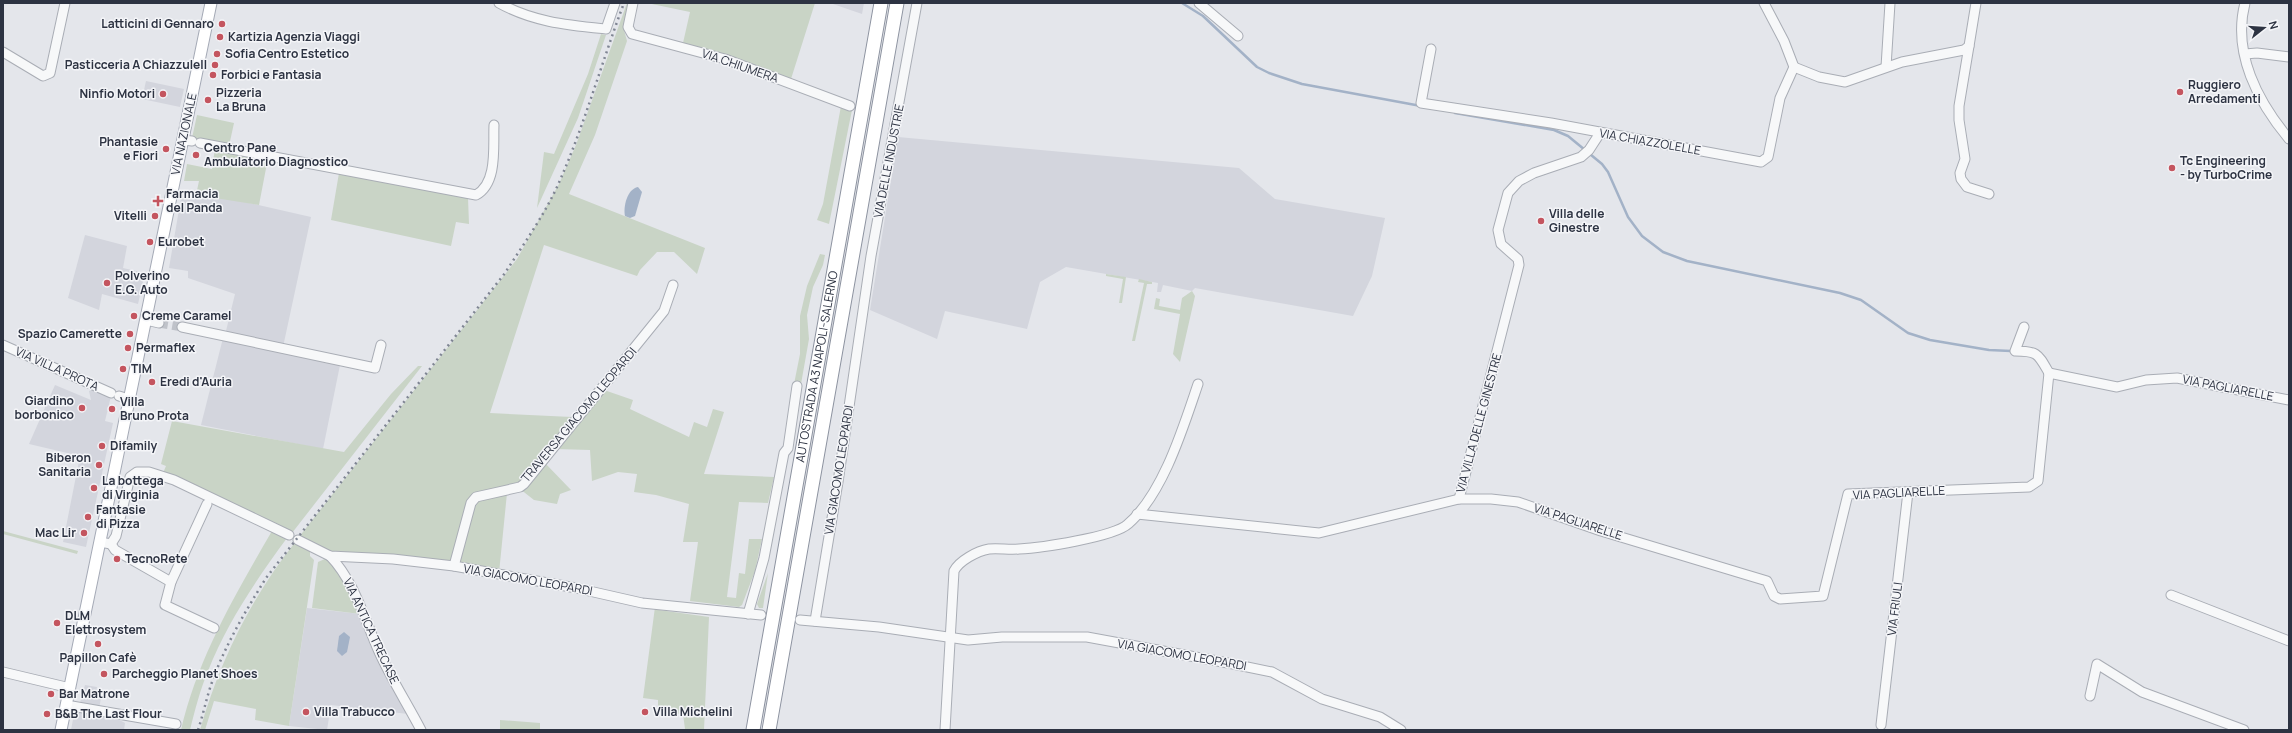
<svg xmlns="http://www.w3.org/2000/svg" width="2292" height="733" viewBox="0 0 2292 733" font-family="Manrope,sans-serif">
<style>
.built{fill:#d3d5dd}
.green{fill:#c9d4c6}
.water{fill:#a3b2c7}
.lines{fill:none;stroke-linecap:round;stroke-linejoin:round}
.stream{stroke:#a3b2c7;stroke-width:2.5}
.minor-tunnel{stroke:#bfc2c9;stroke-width:9;stroke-dasharray:9 4.5;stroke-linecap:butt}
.minor-casing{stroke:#a9adb5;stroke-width:11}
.major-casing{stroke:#a5aab6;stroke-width:13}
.highway-casing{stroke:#8d93a0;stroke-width:15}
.minor{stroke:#f7f8f9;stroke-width:9}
.major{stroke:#fff;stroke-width:11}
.highway{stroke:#fff;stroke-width:13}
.rail{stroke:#7f8593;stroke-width:2.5;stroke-dasharray:2 4;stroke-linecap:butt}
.poi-dot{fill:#c4555f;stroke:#f4f5f8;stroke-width:1.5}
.labels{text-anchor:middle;stroke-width:3;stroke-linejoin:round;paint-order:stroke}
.poi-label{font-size:12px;font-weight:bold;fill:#2d3342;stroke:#f4f5f8;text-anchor:start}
.street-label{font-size:12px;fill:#2d3342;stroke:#f4f5f8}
</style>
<rect width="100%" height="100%" fill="#e4e6eb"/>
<g class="built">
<path d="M 831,3 L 864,3 L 862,14 L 833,4 Z"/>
<path d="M 146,81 L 184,89 L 180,107 L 142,99 Z"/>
<path d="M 898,137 L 1239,168 L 1275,199 L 1385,218 L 1372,276 L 1353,316 L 1195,288 L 1192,291 L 1163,285 L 1161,292 L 1157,292 L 1158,283 L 1066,267 L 1040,282 L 1027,329 L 945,311 L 937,339 L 870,310 Z"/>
<path d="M 182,192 L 241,201 L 311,217 L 283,347 L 225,335 L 235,294 L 188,278 L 188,271 L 169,268 Z"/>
<path d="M 85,235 L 127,246 L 123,268 L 145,273 L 138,304 L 102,294 L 99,310 L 68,298 Z"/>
<path d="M 223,338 L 340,365 L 323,449 L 201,425 Z"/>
<path d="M 55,385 L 91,400 L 89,391 L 94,389 L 111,396 L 105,421 L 113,423 L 86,547 L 63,542 L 80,456 L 29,444 Z"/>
<path d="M 307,608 L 360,614 L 408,714 L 331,705 L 327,730 L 289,726 Z"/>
<path d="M 85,685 L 97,687 L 95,697 L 101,698 L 99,709 L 125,723 L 124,730 L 71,730 L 75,709 L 78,710 Z"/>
</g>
<g class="green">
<path d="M 627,3 L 629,3 L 624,30 L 627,41 L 595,135 L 569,194 L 705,248 L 697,274 L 674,252 L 657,252 L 640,270 L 637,276 L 544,245 L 490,413 L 572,417 L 519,485 L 475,493 L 452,563 L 330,552 L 299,537 L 517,259 L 559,184 L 576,145 Z"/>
<path d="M 647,3 L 815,3 L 791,79 L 683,43 L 690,12 Z"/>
<path d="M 601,34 L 606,35 L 578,118 L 537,208 L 544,152 L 554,154 L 588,74 Z"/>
<path d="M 841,106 L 852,110 L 829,224 L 817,220 L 823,204 Z"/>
<path d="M 197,115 L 234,123 L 229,146 L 192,138 Z"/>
<path d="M 215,148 L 268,158 L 259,205 L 196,195 L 199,181 L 184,181 L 187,164 L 212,169 Z"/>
<path d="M 339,173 L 468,198 L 469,224 L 456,222 L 451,246 L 331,220 Z"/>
<path d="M 820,254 L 825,255 L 823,265 L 813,287 L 807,315 L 809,339 L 801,384 L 794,384 L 800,354 L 800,316 L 807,286 Z"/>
<path d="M 1106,274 L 1126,277 L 1122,303 L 1119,303 L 1123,279 L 1106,276 Z"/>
<path d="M 1139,279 L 1152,282 L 1152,284 L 1147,284 L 1135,341 L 1132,341 L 1144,283 L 1138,282 Z"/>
<path d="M 1192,291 L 1195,296 L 1180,362 L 1173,354 L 1180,314 L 1154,309 L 1156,298 L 1160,299 L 1159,306 L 1180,310 L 1182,298 Z"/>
<path d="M 418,366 L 422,366 L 292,533 L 163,473 L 166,466 L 161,464 L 172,421 L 344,452 L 391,394 Z"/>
<path d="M 604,390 L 633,400 L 630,409 L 689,437 L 694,422 L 707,427 L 713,409 L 724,412 L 704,474 L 774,477 L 768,503 L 739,502 L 727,597 L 736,598 L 739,573 L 745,574 L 749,539 L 762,539 L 755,571 L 742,605 L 739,607 L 690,601 L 698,542 L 683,542 L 689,504 L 656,495 L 634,492 L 637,474 L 618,472 L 592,481 L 590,450 L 555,449 Z"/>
<path d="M 544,462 L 571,490 L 560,494 L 557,504 L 534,500 L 520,489 Z"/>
<path d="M 507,493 L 499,573 L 458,565 L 476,500 Z"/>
<path d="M 3,531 L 78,551 L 77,554 L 3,534 Z"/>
<path d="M 272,531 L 287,538 C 256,580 227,623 208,671 C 200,690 195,710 190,730 L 181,730 C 198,657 235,595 272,531 Z"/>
<path d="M 296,541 L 310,549 L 310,556 L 314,560 L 289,726 L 255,720 L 256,709 L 214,701 L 205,730 L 200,730 C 220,660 251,598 296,541 Z"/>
<path d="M 327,558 L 337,569 L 360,614 L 312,608 L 318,562 Z"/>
<path d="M 768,573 L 763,608 L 759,608 L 757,604 Z"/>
<path d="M 655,607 L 659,610 L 709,617 L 704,730 L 685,729 L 683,714 L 658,712 L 658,700 L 643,698 Z"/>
<path d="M 500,720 L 540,723 L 540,730 L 500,730 Z"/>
</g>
<g class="water">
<path d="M 638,187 L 642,192 L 635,216 L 630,218 L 625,216 C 623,207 627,189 638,187 Z"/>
<path d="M 344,632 L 350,637 L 347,652 L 342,656 L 337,651 L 339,636 Z"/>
</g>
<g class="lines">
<g class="stream">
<path d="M 1182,3 L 1203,16 L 1257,67 L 1269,73 L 1302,84 L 1421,106"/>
<path d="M 1455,113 L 1554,130 L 1568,136 L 1602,164 L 1608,172 L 1628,217 L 1642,236 L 1663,252 L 1687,261 L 1840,293 L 1861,300 L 1908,333 L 1930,340 L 1989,350 L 2011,351"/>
</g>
<path class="minor-tunnel" d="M 159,323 L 182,327"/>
<defs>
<g id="minor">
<path d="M 499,3 C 533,22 567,25 606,29 L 615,3"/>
<path d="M 633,3 L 628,27 L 632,34 L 725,59 L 850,106"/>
<path d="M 1199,3 L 1238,36"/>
<path d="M 2245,3 C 2232,53 2258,102 2289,139"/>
<path d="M 1969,46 L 1959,106 L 1959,120 L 1965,159 L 1960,173 L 1961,179 L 1967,187 L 1989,194"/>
<path d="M 1431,49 L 1421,103 L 1551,123 L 1761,162 L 1768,157 L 1780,98 L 1794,67 L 1784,41 L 1764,3"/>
<path d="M 3,52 L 43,76 L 50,73 L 65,3"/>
<path d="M 2245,54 L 2257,53 L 2289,57"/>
<path d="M 1794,67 L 1819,77 L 1845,82 L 1902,62 L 1964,50 L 1969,46 L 1976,3"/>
<path d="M 1886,67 L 1890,3"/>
<path d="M 183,140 L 192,141"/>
<path d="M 200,143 L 476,195 C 498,183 493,146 494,125"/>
<path d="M 146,320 L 159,323"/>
<path d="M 182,327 L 375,368 L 381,345"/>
<path d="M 2024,327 L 2015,351 C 2038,351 2038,354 2049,373"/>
<path d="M 3,345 L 111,393"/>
<path d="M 2049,373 L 2117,387 L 2146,380 L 2177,378 L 2289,400"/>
<path d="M 119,396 L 129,399"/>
<path d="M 1459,499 L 1519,265 L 1518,259 L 1501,244 L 1498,230 L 1508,193 L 1519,181 L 1534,173 L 1581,157 L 1589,150 L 1600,133"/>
<path d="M 207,504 L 171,582 L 165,605 L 214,628"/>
<path d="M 1137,514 L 1319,533 L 1459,499 L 1491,499 L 1518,502 L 1601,531 L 1767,581 L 1774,596 L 1780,599 L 1823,596 L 1848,494 L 2029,487 L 2038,481 L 2049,373"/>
<path d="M 298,540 L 330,556 L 393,559 L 454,566 L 576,588 L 642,603 L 761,615"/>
<path d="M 100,542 L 111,544 L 116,536 L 130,477 L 137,472 L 149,472 L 174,480 L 289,535"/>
<path d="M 111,544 L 115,550 L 171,582"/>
<path d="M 330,556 C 355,582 365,621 380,654 C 392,680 408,705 421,730"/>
<path d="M 454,566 L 471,503 L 476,497 L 520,487 L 524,484 L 664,311 L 673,285"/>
<path d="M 2171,595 L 2289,641"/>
<path d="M 748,614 L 764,558 L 784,453 L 788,448 L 797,386"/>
<path d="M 800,620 L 879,627 L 968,640 L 1002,637 L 1087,637 L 1228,663 L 1272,672 L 1322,699 L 1380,717 L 1401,730"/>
<path d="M 815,621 L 838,482 L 871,256 L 917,3"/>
<path d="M 3,672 L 70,688"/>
<path d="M 2090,696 L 2097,664 L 2142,692 L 2244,730"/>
<path d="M 66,705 L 176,724"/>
<path d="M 1881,725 L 1908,492"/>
<path d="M 945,730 L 954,571 C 959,561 977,551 989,549 C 999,548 1009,550 1019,549 C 1040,548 1114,537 1128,524 C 1163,494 1183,428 1198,384"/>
</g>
<path id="major" d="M 61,730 L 211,3"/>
<g id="highway">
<path id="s1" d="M 753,730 L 881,3"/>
<path d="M 769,730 L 897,3"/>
</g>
</defs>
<use href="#minor" class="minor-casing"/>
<use href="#major" class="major-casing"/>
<use href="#highway" class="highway-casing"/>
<use href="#minor" class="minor"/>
<use href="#major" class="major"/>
<use href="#highway" class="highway"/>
<path class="rail" d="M 198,730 C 203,715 206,700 211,685 C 224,647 245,612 266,578 L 505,273 C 523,245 543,217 557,187 C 584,127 601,64 624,3"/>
</g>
<g class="poi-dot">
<circle cx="222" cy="24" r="4"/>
<circle cx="220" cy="37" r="4"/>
<circle cx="217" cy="54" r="4"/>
<circle cx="215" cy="65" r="4"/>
<circle cx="213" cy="75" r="4"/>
<circle cx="2180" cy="92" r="4"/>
<circle cx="163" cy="94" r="4"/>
<circle cx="208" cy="100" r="4"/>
<circle cx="166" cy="149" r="4"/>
<circle cx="196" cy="155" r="4"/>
<circle cx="2172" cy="168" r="4"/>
<path d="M156 195h4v4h4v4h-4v4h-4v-4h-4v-4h4z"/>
<circle cx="155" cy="216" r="4"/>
<circle cx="1541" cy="221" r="4"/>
<circle cx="150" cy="242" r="4"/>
<circle cx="107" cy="283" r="4"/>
<circle cx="134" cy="316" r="4"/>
<circle cx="130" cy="334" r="4"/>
<circle cx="128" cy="348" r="4"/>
<circle cx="123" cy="369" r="4"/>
<circle cx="152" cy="382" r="4"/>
<circle cx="82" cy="408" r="4"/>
<circle cx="112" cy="409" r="4"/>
<circle cx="102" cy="446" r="4"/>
<circle cx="99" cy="465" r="4"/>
<circle cx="94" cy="488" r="4"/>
<circle cx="88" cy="517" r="4"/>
<circle cx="84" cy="533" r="4"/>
<circle cx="117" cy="559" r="4"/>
<circle cx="57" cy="623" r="4"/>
<circle cx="98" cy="644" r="4"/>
<circle cx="104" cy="674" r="4"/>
<circle cx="51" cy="694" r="4"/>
<circle cx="306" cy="712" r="4"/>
<circle cx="645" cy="712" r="4"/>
<circle cx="47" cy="714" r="4"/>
</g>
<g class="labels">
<g class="poi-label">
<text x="214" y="28" text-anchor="end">Latticini di Gennaro</text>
<text x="228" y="41">Kartizia Agenzia Viaggi</text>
<text x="225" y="58">Sofia Centro Estetico</text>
<text x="207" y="69" text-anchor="end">Pasticceria A Chiazzulell</text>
<text x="221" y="79">Forbici e Fantasia</text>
<text x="2188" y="89">Ruggiero<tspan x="2188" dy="14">Arredamenti</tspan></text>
<text x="216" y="97">Pizzeria<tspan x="216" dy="14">La Bruna</tspan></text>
<text x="155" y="98" text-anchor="end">Ninfio Motori</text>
<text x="158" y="146" text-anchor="end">Phantasie<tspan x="158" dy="14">e Fiori</tspan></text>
<text x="204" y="152">Centro Pane<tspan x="204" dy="14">Ambulatorio Diagnostico</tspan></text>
<text x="2180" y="165">Tc Engineering<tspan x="2180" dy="14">- by TurboCrime</tspan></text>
<text x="166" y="198">Farmacia<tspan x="166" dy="14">del Panda</tspan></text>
<text x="1549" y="218">Villa delle<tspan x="1549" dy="14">Ginestre</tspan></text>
<text x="147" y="220" text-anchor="end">Vitelli</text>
<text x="158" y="246">Eurobet</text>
<text x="115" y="280">Polverino<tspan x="115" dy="14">E.G. Auto</tspan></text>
<text x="142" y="320">Creme Caramel</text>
<text x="122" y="338" text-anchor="end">Spazio Camerette</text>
<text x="136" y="352">Permaflex</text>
<text x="131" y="373">TIM</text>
<text x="160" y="386">Eredi d'Auria</text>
<text x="74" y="405" text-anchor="end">Giardino<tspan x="74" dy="14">borbonico</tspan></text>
<text x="120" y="406">Villa<tspan x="120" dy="14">Bruno Prota</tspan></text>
<text x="110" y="450">Difamily</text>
<text x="91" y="462" text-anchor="end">Biberon<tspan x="91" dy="14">Sanitaria</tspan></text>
<text x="102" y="485">La bottega<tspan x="102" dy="14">di Virginia</tspan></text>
<text x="96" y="514">Fantasie<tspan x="96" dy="14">di Pizza</tspan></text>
<text x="76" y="537" text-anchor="end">Mac Lir</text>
<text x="125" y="563">TecnoRete</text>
<text x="65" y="620">DLM<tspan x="65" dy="14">Elettrosystem</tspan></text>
<text x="98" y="662" text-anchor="middle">Papillon Cafè</text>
<text x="112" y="678">Parcheggio Planet Shoes</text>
<text x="59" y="698">Bar Matrone</text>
<text x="314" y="716">Villa Trabucco</text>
<text x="653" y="716">Villa Michelini</text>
<text x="55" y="718">B&amp;B The Last Flour</text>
</g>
<g class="street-label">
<text transform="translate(740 66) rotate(19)" y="4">VIA CHIUMERA</text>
<text transform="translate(184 134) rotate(-78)" y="4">VIA NAZIONALE</text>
<text transform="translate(1650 142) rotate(10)" y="4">VIA CHIAZZOLELLE</text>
<text transform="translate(889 161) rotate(-79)" y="4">VIA DELLE INDUSTRIE</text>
<text dy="4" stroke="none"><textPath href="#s1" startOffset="369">AUTOSTRADA A3 NAPOLI-SALERNO</textPath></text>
<text transform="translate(57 369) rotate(24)" y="4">VIA VILLA PROTA</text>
<text transform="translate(2228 388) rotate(11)" y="4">VIA PAGLIARELLE</text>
<text transform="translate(579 415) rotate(-50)" y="4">TRAVERSA GIACOMO LEOPARDI</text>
<text transform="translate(1479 423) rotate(-75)" y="4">VIA VILLA DELLE GINESTRE</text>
<text transform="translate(839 470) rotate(-81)" y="4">VIA GIACOMO LEOPARDI</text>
<text transform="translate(1899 493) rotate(-3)" y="4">VIA PAGLIARELLE</text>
<text transform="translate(1578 522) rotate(18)" y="4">VIA PAGLIARELLE</text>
<text transform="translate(528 580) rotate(10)" y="4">VIA GIACOMO LEOPARDI</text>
<text transform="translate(1895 609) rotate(-83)" y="4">VIA FRIULI</text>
<text transform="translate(371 631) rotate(65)" y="4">VIA ANTICA TRECASE</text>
<text transform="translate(1182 655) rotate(10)" y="4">VIA GIACOMO LEOPARDI</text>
</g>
</g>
<rect width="2292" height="733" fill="none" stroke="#2d3342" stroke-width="8"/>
<g transform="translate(2264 28) rotate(73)" stroke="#f4f5f8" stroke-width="3" paint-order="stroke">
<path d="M0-3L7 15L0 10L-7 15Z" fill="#2d3342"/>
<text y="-6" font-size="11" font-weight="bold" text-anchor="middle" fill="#2d3342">N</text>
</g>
</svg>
